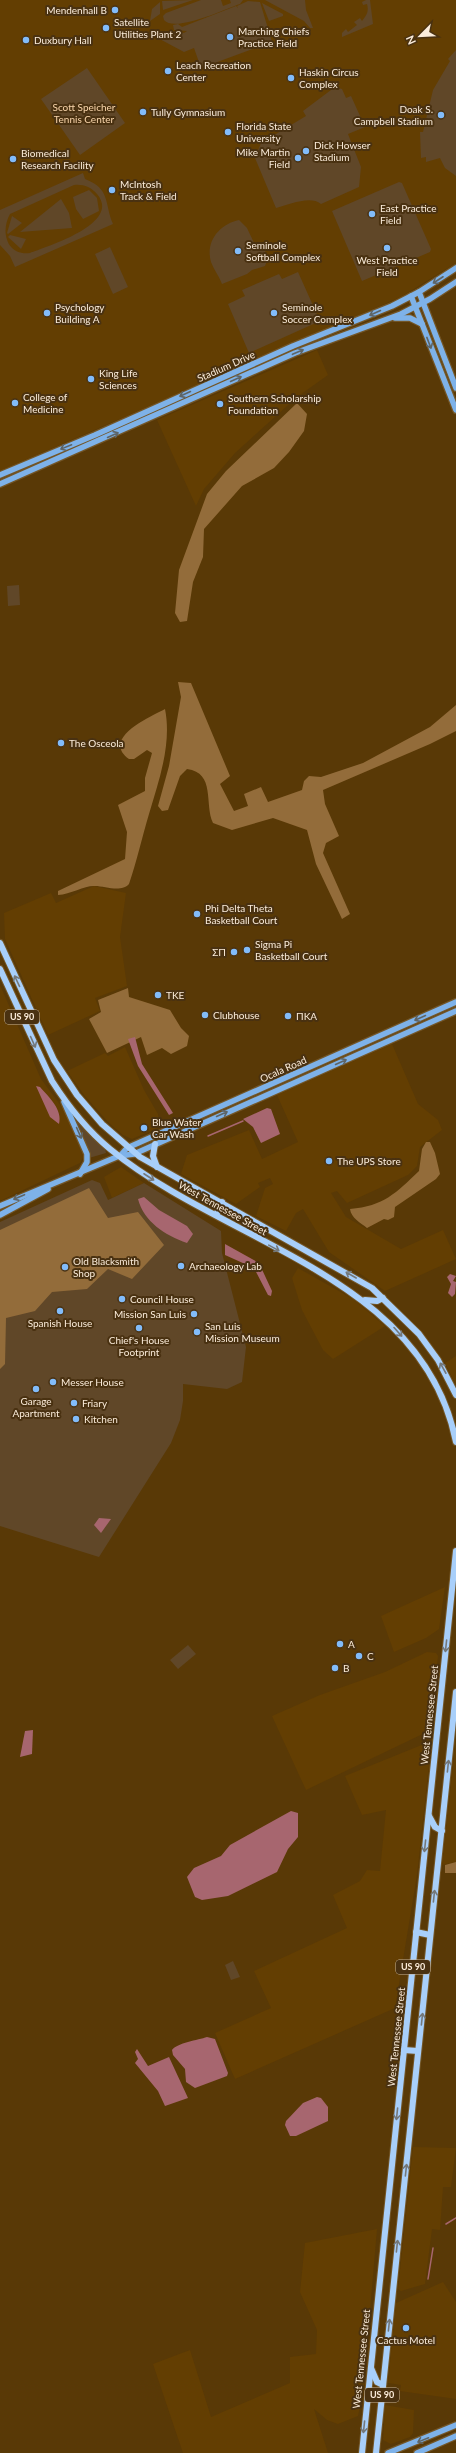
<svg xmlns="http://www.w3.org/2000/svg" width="456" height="2453" viewBox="0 0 456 2453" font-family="Lato,sans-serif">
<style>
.built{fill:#633e02}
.green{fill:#604728;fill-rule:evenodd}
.forest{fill:#936c3a}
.water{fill:#a7666f}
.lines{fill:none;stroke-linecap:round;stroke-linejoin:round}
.stream{stroke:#a7666f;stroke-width:1.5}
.secondary-casing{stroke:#735628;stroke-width:8}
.primary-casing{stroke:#735628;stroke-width:8}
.secondary{stroke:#7eb2e9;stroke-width:5.5}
.primary{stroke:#a8cffa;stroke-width:6}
.oneway{stroke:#5e6567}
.oneway2{stroke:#74787a}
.poi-dot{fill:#82bcfa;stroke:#493111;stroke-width:1.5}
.labels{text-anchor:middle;stroke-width:4;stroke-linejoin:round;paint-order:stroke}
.shield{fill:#493111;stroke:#c6b49e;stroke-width:1}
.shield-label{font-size:9px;font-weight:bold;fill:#fbecda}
.poi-label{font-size:10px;fill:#fbecda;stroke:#493111;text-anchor:start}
.park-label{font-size:10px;fill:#f9d5ab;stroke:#493111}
.street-label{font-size:10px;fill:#fbecda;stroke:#493111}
</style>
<rect width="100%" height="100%" fill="#593906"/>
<g class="built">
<path d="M 0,0 L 456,0 L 456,263 L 401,297 L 0,471 Z"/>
<path d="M 317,350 L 328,375 L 297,397 L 235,453 L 204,489 L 196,506 L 157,420 Z"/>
<path d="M 94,886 L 126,893 L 120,937 L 127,986 L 95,998 L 100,1011 L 48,1035 L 5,939 L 4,913 L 51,893 L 56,903 Z"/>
<path d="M 0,985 L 41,1079 L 64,1110 L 83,1153 L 83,1158 L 80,1163 L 0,1201 Z"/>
<path d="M 392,1044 L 418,1104 L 438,1120 L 442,1130 L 420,1147 L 417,1166 L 408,1175 L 347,1203 L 337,1191 L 331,1193 L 346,1217 L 401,1249 L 443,1230 L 456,1259 L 385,1291 L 329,1252 L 303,1209 L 296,1213 L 286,1231 L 256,1216 L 265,1188 L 273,1184 L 270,1178 L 258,1183 L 260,1187 L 236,1204 L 181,1174 L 187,1155 L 249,1130 L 262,1159 L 298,1142 L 277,1095 Z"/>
<path d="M 125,1047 L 144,1090 L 158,1114 L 160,1127 L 132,1139 L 123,1135 L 109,1123 L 84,1095 L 67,1071 L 105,1053 L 108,1056 Z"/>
<path d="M 121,1167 L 144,1183 L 112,1198 L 104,1177 Z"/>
<path d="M 298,1268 L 353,1299 L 385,1326 L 333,1359 L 323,1350 L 302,1310 L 292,1278 Z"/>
<path d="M 456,1356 L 456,1385 L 445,1363 Z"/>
<path d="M 445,1587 L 439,1629 L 426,1638 L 394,1652 L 381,1616 Z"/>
<path d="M 427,1652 L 436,1653 L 438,1656 L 431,1730 L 306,1790 L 272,1716 L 320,1695 L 385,1672 Z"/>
<path d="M 456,1738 L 456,1862 L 442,1865 Z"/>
<path d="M 424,1744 L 429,1744 L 431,1747 L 417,1875 L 395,2008 L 235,2079 L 215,2033 L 271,2008 L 254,1971 L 347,1928 L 333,1895 L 360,1881 L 367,1870 L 380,1871 L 386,1810 L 362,1815 L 345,1776 Z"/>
<path d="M 413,2147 L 456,2148 L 451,2187 L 443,2187 L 440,2230 L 432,2229 L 425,2284 L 401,2291 L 398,2289 Z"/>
<path d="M 377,2229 L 363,2392 L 358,2416 L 338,2424 L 327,2420 L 314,2409 L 328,2453 L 183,2453 L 153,2364 L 190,2350 L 211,2417 L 290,2383 L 290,2357 L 316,2354 L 317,2330 L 300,2292 L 305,2243 Z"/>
<path d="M 443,2282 L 456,2302 L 456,2399 L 400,2391 L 401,2385 L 388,2383 L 396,2303 Z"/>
<path d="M 385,2405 L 414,2410 L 413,2433 L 410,2437 L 391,2444 L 383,2440 Z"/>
</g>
<g class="green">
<path d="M 193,0 L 163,10 L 162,1 Z"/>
<path d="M 201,0 L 221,0 L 223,6 L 231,3 L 230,0 L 243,0 L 240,4 C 225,9 175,33 164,20 L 163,16 L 166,13 Z"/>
<path d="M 265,0 L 305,0 L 306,10 L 313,28 L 310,28 L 304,21 Z"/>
<path d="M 366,0 L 370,0 L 373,24 L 342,37 L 342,33 L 346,29 L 348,32 L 357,25 L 354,22 L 360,18 L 362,21 C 367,15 369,11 367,4 L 363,5 L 362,2 Z"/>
<path d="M 248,1 L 260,2 L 272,42 L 201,68 L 194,48 L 184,52 L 154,36 L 158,35 L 165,38 L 172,31 L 184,33 L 187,31 L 174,30 L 173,25 L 178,24 L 182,27 L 236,6 L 238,8 L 237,6 Z"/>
<path d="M 160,2 L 160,14 L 150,21 L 152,9 Z"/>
<path d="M 262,3 L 283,14 L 283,16 L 269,21 Z"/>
<path d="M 456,50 L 456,176 L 445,168 L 440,158 L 426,162 L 426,157 L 421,158 L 420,132 L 423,132 L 433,90 L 450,61 L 448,59 Z"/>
<path d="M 87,68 L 125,123 L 80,155 L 41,99 Z"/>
<path d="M 335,87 L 342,89 L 346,98 L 351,96 L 365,127 L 348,134 L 361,167 L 359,187 L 321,204 C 310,195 289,205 276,208 L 255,158 L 261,143 L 306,116 L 303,111 Z"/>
<path d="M 83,173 L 85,179 C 111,189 104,203 113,224 L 15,267 L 10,256 L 0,245 L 0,210 ZM 74,185 C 83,184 91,187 97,194 C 122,223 49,246 30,253 C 7,256 0,232 10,214 Z"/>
<path d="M 399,182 L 402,183 L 431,249 L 430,252 L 362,281 L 332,211 Z"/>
<path d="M 89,190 L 97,198 L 99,211 L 83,219 L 76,209 L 73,197 Z"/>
<path d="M 61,199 L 69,213 L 72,228 L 20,232 Z"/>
<path d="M 12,216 L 22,223 L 8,234 L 7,233 Z"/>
<path d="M 239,220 L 247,228 L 257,249 L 263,246 L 268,258 L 265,266 L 252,270 L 247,274 L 222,284 C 219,276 214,270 211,262 C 205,241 220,224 239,220 Z"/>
<path d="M 10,235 L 26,239 L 21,249 L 8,237 Z"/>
<path d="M 110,247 L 128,287 L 113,294 L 95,254 Z"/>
<path d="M 298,272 L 320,321 L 249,353 L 228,304 L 245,296 L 242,290 L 279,274 L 282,279 Z"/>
<path d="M 19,585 L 20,605 L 8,606 L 7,586 Z"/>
<path d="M 75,1119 L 105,1149 L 106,1153 L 89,1158 L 89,1153 Z"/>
<path d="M 92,1180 L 100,1183 L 108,1200 L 144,1183 L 221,1231 L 222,1253 L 246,1347 L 242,1382 L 227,1389 L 183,1384 L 183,1401 L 180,1420 L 171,1443 L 99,1557 L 0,1526 L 0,1222 Z"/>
<path d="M 188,1645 L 196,1654 L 178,1669 L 170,1660 Z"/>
<path d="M 233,1961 L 240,1977 L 231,1980 L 225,1965 Z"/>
</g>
<g class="forest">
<path d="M 297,403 L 307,414 L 304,431 L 289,452 L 274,468 L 242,486 L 204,529 L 203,557 L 193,582 L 187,621 L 180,622 L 175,613 L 179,570 L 207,494 L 226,471 Z"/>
<path d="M 178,682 L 191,683 L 230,776 L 220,784 L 234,811 L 248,806 L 244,794 L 261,787 L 268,802 L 302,790 L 304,781 L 309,776 L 321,777 L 363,763 L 430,727 L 456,705 L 456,731 L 430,744 L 323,790 L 325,804 L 339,836 L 326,843 L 323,853 L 350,914 L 342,919 L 316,864 L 307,830 L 273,818 L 232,830 L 213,823 C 204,804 216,773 187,769 L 180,776 L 168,810 L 162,811 L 158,806 L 169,766 L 181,697 Z"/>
<path d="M 165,709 C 172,744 159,780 149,814 C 142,837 137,861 129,884 C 121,893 105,886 95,886 C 86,885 71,894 58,895 L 58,891 L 125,859 L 127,832 L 118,805 L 145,791 L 145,778 L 152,753 L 147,750 L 134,759 L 129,759 C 100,738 152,716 165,709 Z"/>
<path d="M 128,988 L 129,997 L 170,1010 L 181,1028 L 189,1036 L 187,1046 L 171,1054 L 162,1048 L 147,1055 L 141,1037 L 107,1053 L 89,1019 L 101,1012 L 98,1000 Z"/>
<path d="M 426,1142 L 430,1142 L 435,1153 L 440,1174 L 436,1179 L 395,1207 L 394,1217 L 388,1220 L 384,1219 L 367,1228 C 361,1223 351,1218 350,1209 C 384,1206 396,1193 419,1171 L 422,1149 Z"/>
<path d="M 89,1188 L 108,1218 L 138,1212 L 164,1245 L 132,1279 L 108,1269 L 87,1289 L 52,1292 L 35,1311 L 6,1318 L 5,1364 L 0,1369 L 0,1230 Z"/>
<path d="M 456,1862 L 456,1873 L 445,1873 L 445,1865 Z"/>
</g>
<g class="water">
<path d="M 135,1037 L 142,1064 L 173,1113 L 169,1115 L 138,1066 L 128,1039 Z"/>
<path d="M 36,1086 L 40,1087 C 49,1097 63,1110 59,1124 L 50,1117 Z"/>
<path d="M 267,1108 L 271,1109 L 280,1134 L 261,1143 L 253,1127 L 243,1119 Z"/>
<path d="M 144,1197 L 159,1210 L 187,1226 L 193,1234 L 187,1243 C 165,1235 144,1222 138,1199 Z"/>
<path d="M 225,1244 L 259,1263 L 272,1291 L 271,1296 L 268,1295 L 254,1268 L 225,1255 Z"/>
<path d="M 450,1274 L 456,1276 L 453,1281 L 456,1282 L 455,1294 L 452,1297 L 448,1293 L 451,1284 L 447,1277 Z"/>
<path d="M 99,1518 L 111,1519 L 101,1533 L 94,1525 Z"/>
<path d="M 33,1730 L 32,1754 L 20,1757 L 25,1731 Z"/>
<path d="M 291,1811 L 298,1813 L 298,1837 L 288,1849 L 277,1872 L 228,1896 L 202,1900 L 195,1897 L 187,1877 L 194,1868 L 221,1856 L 230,1845 Z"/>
<path d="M 207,2037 L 215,2039 L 228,2073 L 227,2076 L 195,2088 L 186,2082 L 185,2069 L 173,2055 L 172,2050 C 177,2043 198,2040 207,2037 Z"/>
<path d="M 137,2049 L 148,2066 L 169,2057 L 188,2098 L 165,2106 L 158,2091 L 135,2063 L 138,2059 L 135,2052 Z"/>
<path d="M 317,2097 L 321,2098 L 328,2107 L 328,2121 L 296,2136 L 290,2136 L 285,2125 L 286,2121 L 303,2103 Z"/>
</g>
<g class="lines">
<g class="stream">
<path d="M 208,1136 L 243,1121"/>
<path d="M 446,2224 L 456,2218"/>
<path d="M 428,2279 L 433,2248"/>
</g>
<defs>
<g id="secondary">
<path d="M 419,292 L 456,388"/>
<path d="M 411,296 L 456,410"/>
<path d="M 395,318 L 410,318 L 422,324"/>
<path d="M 0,475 L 95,435 L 293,346 L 392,306 L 419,292 L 456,268"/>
<path d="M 0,484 L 295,353 L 401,314 L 430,299 L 456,282"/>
<path d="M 64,1102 L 87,1154 L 87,1162 L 80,1174"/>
<path d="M 120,1156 L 127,1148 L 456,1002"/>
<path d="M 0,1206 L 119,1156 L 134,1154 L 456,1011"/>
<path d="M 0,1215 L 48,1189"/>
<path d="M 388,2453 L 456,2425"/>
<path d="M 417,2453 L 456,2436"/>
</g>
<g id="primary">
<path d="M 0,943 L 54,1060 L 77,1095 L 102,1124 L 140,1157 L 372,1288 L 419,1334 L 438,1360 L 456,1395"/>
<path d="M 0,969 L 52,1081 C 68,1106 87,1130 110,1149 C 225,1244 423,1275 456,1442"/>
<path d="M 155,1144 L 153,1156 L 157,1167"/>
<path d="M 216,1215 L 222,1202"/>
<path d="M 365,1300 L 377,1301 L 383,1298"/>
<path d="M 429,1816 L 435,1827 L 442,1831"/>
<path d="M 416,1932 L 430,1935"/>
<path d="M 404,2050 L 418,2051"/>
<path d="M 371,2368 L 377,2382 L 383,2385"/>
<path d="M 362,2453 L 456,1551"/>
<path d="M 376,2453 L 456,1692"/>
</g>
</defs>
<use href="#secondary" class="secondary-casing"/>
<use href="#primary" class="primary-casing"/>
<use href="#secondary" class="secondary"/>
<use href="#primary" class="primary"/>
</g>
<defs><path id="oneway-shaft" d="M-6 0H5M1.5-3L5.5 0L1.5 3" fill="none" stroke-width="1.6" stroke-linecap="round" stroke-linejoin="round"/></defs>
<g class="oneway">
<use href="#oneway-shaft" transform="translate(438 280) rotate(147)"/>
<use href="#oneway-shaft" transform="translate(375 313) rotate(156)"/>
<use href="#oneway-shaft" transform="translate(429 343) rotate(69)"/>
<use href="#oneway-shaft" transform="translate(298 352) rotate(-23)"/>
<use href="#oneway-shaft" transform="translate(236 379) rotate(-24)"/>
<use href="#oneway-shaft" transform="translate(185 394) rotate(156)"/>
<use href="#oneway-shaft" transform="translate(113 435) rotate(-24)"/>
<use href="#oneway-shaft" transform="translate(66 447) rotate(158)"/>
<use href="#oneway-shaft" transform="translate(420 1018) rotate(156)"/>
<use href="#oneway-shaft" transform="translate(341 1062) rotate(-24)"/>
<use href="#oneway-shaft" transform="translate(222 1114) rotate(-24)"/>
<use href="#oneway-shaft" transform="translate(79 1133) rotate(66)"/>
<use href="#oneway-shaft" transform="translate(19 1197) rotate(157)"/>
<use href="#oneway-shaft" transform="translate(423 2440) rotate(158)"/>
</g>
<g class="oneway2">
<use href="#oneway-shaft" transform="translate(17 981) rotate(-115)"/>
<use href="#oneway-shaft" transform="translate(33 1042) rotate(66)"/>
<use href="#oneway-shaft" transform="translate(149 1177) rotate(33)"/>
<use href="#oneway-shaft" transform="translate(274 1248) rotate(29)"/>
<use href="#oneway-shaft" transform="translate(351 1275) rotate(-150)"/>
<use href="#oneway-shaft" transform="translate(398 1332) rotate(48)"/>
<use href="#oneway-shaft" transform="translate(443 1368) rotate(-119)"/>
<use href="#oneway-shaft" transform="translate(446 1646) rotate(96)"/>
<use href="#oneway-shaft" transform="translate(448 1766) rotate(-84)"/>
<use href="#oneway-shaft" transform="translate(425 1846) rotate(96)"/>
<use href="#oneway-shaft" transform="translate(434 1896) rotate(-84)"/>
<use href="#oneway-shaft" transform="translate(422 2019) rotate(-84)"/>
<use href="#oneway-shaft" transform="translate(397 2114) rotate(96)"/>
<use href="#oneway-shaft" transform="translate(406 2170) rotate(-84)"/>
<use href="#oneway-shaft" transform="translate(397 2246) rotate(-84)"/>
<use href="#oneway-shaft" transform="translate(389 2325) rotate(-84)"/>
<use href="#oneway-shaft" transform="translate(364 2427) rotate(96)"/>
</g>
<g class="poi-dot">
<circle cx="115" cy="10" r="4"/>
<circle cx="106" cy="28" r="4"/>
<circle cx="230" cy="37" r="4"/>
<circle cx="26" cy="40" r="4"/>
<circle cx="168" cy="71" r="4"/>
<circle cx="291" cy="78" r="4"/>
<circle cx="143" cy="112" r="4"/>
<circle cx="441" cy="115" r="4"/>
<circle cx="228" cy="132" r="4"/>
<circle cx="306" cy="151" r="4"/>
<circle cx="298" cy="158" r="4"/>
<circle cx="13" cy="159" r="4"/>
<circle cx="112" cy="190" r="4"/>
<circle cx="372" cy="214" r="4"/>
<circle cx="387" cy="248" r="4"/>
<circle cx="238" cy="251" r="4"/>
<circle cx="47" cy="313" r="4"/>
<circle cx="274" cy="313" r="4"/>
<circle cx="91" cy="379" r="4"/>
<circle cx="15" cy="403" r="4"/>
<circle cx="220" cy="404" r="4"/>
<circle cx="61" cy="743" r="4"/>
<circle cx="197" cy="914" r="4"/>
<circle cx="247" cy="950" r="4"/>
<circle cx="234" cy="952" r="4"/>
<circle cx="158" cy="995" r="4"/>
<circle cx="205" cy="1015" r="4"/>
<circle cx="288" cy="1016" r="4"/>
<circle cx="144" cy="1128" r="4"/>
<circle cx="329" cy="1161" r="4"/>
<circle cx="181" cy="1266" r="4"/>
<circle cx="65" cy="1267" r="4"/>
<circle cx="122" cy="1299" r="4"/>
<circle cx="60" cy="1311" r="4"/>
<circle cx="194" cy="1314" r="4"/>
<circle cx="139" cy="1328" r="4"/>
<circle cx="197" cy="1332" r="4"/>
<circle cx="53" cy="1382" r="4"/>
<circle cx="36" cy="1389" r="4"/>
<circle cx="74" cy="1403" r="4"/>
<circle cx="76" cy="1419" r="4"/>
<circle cx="340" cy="1644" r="4"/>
<circle cx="359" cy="1656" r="4"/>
<circle cx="335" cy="1668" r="4"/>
<circle cx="406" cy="2328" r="4"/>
</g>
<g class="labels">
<g class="shield">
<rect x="5" y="1010" width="34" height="14" rx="3"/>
<rect x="396" y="1960" width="34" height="14" rx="3"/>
<rect x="365" y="2388" width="34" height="14" rx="3"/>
</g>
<g class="shield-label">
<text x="22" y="1020">US 90</text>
<text x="413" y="1970">US 90</text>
<text x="382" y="2398">US 90</text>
</g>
<g class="poi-label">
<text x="107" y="14" text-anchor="end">Mendenhall B</text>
<text x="114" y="26">Satellite<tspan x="114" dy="12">Utilities Plant 2</tspan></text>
<text x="238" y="35">Marching Chiefs<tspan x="238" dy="12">Practice Field</tspan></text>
<text x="34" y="44">Duxbury Hall</text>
<text x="176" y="69">Leach Recreation<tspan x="176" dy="12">Center</tspan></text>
<text x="299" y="76">Haskin Circus<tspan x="299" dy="12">Complex</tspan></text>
<text x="433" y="113" text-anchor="end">Doak S.<tspan x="433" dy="12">Campbell Stadium</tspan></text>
<text x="151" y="116">Tully Gymnasium</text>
<text x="236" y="130">Florida State<tspan x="236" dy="12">University</tspan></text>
<text x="314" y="149">Dick Howser<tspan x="314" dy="12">Stadium</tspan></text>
<text x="290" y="156" text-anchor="end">Mike Martin<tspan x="290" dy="12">Field</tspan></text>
<text x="21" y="157">Biomedical<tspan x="21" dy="12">Research Facility</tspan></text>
<text x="120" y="188">McIntosh<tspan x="120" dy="12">Track &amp; Field</tspan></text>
<text x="380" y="212">East Practice<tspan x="380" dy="12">Field</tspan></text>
<text x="246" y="249">Seminole<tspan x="246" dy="12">Softball Complex</tspan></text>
<text x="387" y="264" text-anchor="middle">West Practice<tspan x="387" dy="12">Field</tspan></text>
<text x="55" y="311">Psychology<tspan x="55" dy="12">Building A</tspan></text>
<text x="282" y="311">Seminole<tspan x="282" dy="12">Soccer Complex</tspan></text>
<text x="99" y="377">King Life<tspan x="99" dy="12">Sciences</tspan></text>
<text x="23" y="401">College of<tspan x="23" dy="12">Medicine</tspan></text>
<text x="228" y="402">Southern Scholarship<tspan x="228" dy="12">Foundation</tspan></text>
<text x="69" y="747">The Osceola</text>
<text x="205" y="912">Phi Delta Theta<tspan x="205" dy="12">Basketball Court</tspan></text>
<text x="255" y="948">Sigma Pi<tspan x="255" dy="12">Basketball Court</tspan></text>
<text x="226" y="956" text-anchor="end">ΣΠ</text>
<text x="166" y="999">TKE</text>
<text x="213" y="1019">Clubhouse</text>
<text x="296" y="1020">ΠΚΑ</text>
<text x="152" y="1126">Blue Water<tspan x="152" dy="12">Car Wash</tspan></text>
<text x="337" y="1165">The UPS Store</text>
<text x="73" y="1265">Old Blacksmith<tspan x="73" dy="12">Shop</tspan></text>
<text x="189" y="1270">Archaeology Lab</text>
<text x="130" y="1303">Council House</text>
<text x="186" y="1318" text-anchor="end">Mission San Luis</text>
<text x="60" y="1327" text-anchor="middle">Spanish House</text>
<text x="205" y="1330">San Luis<tspan x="205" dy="12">Mission Museum</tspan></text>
<text x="139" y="1344" text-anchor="middle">Chief's House<tspan x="139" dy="12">Footprint</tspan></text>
<text x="61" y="1386">Messer House</text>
<text x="36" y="1405" text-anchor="middle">Garage<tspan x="36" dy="12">Apartment</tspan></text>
<text x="82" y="1407">Friary</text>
<text x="84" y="1423">Kitchen</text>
<text x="348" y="1648">A</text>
<text x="367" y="1660">C</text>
<text x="343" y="1672">B</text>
<text x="406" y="2344" text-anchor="middle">Cactus Motel</text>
</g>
<g class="park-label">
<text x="84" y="111">Scott Speicher<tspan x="84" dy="12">Tennis Center</tspan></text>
</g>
<g class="street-label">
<text transform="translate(226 366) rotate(-24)" y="4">Stadium Drive</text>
<text transform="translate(283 1069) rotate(-24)" y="4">Ocala Road</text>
<text transform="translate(223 1208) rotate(29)" y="4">West Tennessee Street</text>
<text transform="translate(429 1715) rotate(-84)" y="4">West Tennessee Street</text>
<text transform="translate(396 2037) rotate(-84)" y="4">West Tennessee Street</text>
<text transform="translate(361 2359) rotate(-84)" y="4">West Tennessee Street</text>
</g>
</g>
<g transform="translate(420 36) rotate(246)" stroke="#493111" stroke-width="3" paint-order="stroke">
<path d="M0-3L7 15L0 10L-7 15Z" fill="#fbecda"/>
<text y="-6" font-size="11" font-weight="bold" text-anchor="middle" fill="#fbecda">N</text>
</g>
</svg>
